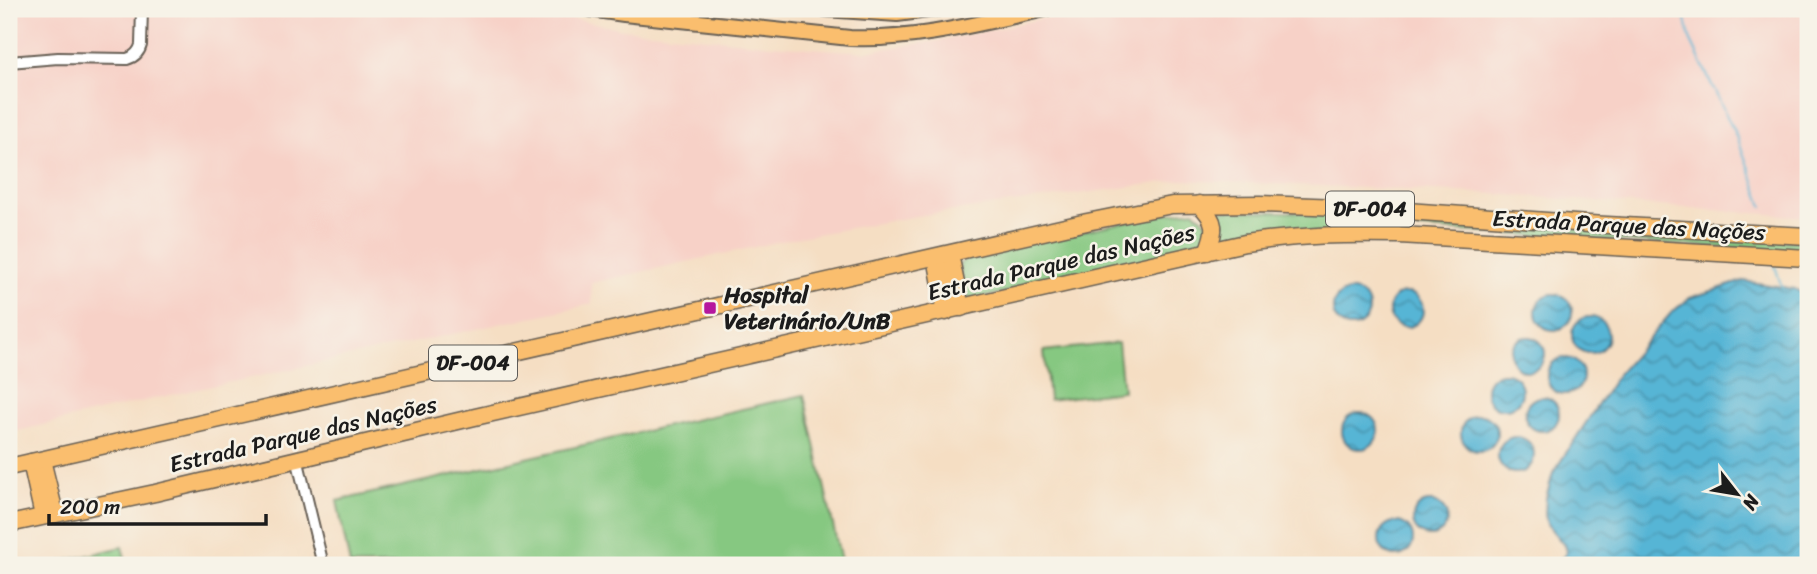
<svg xmlns="http://www.w3.org/2000/svg" width="1817" height="574" viewBox="0 0 1817 574" font-family="Sriracha,sans-serif">
<style>
.built{fill:#f7d1c7}
.grass{fill:#86c881;stroke:#51724e;stroke-width:2}
.water{fill:url(#water-waves);stroke:#3a6878;stroke-width:2}
.lines{fill:none;stroke-linecap:round;stroke-linejoin:round}
.stream{stroke:#57b5d5;stroke-width:2}
.minor-casing{stroke:#686056;stroke-width:14}
.major-casing{stroke:#686056;stroke-width:18}
.highway-casing{stroke:#686056;stroke-width:19}
.minor{stroke:#fff;stroke-width:10}
.major{stroke:#fabe6e;stroke-width:14}
.highway{stroke:#fabe6e;stroke-width:16}
.poi-dot{fill:#b5179e;stroke:#f7f3e8;stroke-width:2.5}
.labels{text-anchor:middle;stroke-width:5;stroke-linejoin:round;paint-order:stroke}
.shield{fill:#f7f3e8;stroke:#5e5c59;stroke-width:2}
.shield-label{font-size:21px;font-weight:bold;fill:#1c1c1c}
.street-label{font-size:23px;fill:#1c1c1c;stroke:#f7f3e8}
.poi-label{font-size:23px;font-weight:bold;fill:#1c1c1c;stroke:#f7f3e8;text-anchor:start}
</style>
<defs>
<pattern id="water-waves" width="16" height="10" patternUnits="userSpaceOnUse" patternTransform="scale(1.75)"><rect width="16" height="10" fill="#57b5d5"/><path d="M0 5q4-4 8 0t8 0" fill="none" stroke="#4792ac"/></pattern>
</defs>
<rect width="100%" height="100%" fill="#f7f3e8"/>
<filter id="ink" filterUnits="userSpaceOnUse"><feTurbulence type="fractalNoise" baseFrequency=".0143" numOctaves="2"/><feDisplacementMap in="SourceGraphic" scale="14" xChannelSelector="R" yChannelSelector="G"/><feConvolveMatrix kernelMatrix="1 2 1 2 8 2 1 2 1" color-interpolation-filters="sRGB"/></filter>
<filter id="wash" filterUnits="userSpaceOnUse"><feTurbulence type="fractalNoise" baseFrequency=".00686" numOctaves="4" result="noise"/><feDisplacementMap in="SourceGraphic" scale="28" xChannelSelector="R" yChannelSelector="G"/><feGaussianBlur stdDeviation="1.57" result="paint"/><feColorMatrix in="noise" values="0 0 0 0 0 0 0 0 0 0 0 0 0 0 0 0 0 1.4 0 .05"/><feComposite in="paint" operator="in"/></filter>
<g filter="url(#wash)">
<rect width="100%" height="100%" fill="#f5dec3"/>
<path class="built" d="M 9,9 L 528,9 L 623,29 L 772,45 L 862,52 L 945,40 L 1085,9 L 1808,9 L 1808,217 L 1480,193 L 1180,180 L 917,216 L 795,238 L 591,283 L 592,304 L 157,398 L 9,433 Z"/>
<g class="grass">
<path d="M 1194,210 L 1210,226 L 1201,247 L 972,300 L 967,298 L 965,294 L 959,265 L 968,256 L 1161,214 Z"/>
<path d="M 1214,210 L 1317,213 L 1808,242 L 1808,253 L 1407,228 L 1221,243 Z"/>
<path d="M 1118,343 L 1123,391 L 1049,400 L 1044,351 Z"/>
<path d="M 804,395 L 842,565 L 350,565 L 337,501 Z"/>
<path d="M 122,547 L 127,565 L 49,565 Z"/>
</g>
<g class="water">
<path d="M 1743,281 L 1795,289 L 1803,294 L 1808,321 L 1808,565 L 1555,565 L 1565,555 L 1566,551 L 1564,545 L 1547,524 L 1545,514 L 1546,498 L 1553,473 L 1618,374 L 1672,312 L 1690,298 Z"/>
<circle cx="1351" cy="309" r="18"/>
<circle cx="1406" cy="310" r="17"/>
<circle cx="1554" cy="312" r="18"/>
<circle cx="1590" cy="335" r="18"/>
<circle cx="1528" cy="354" r="17"/>
<circle cx="1565" cy="376" r="18"/>
<circle cx="1504" cy="391" r="18"/>
<circle cx="1542" cy="414" r="17"/>
<circle cx="1360" cy="431" r="18"/>
<circle cx="1479" cy="433" r="18"/>
<circle cx="1516" cy="455" r="18"/>
<circle cx="1430" cy="519" r="17"/>
<circle cx="1396" cy="539" r="17"/>
</g>
<g class="lines">
<g class="stream">
<path d="M 1684,9 L 1690,39 L 1739,142 L 1763,206"/>
<path d="M 1775,266 L 1782,288"/>
</g>
</g>
</g>
<g filter="url(#ink)">
<g class="lines">
<defs>
<g id="minor">
<path d="M 9,62 L 58,58 L 127,59 C 134,57 139,53 141,45 L 142,9"/>
<path d="M 297,458 L 323,565"/>
</g>
<g id="major">
<path d="M 590,9 L 624,14 L 850,38 C 916,41 981,23 1045,9"/>
<path d="M 825,9 L 897,14 L 936,9"/>
</g>
<g id="highway">
<path d="M 1199,204 C 1217,221 1216,230 1207,252"/>
<path d="M 950,254 L 961,308"/>
<path d="M 936,257 L 946,312"/>
<path d="M 42,460 L 55,513"/>
<path d="M 31,462 L 43,516"/>
<path d="M 9,467 L 1087,222 L 1172,205 L 1260,204 L 1365,208 L 1589,224 L 1808,236"/>
<path d="M 9,524 L 155,493 L 475,417 L 1245,243 C 1298,235 1345,234 1399,235 L 1808,258"/>
</g>
</defs>
<use href="#minor" class="minor-casing"/>
<use href="#major" class="major-casing"/>
<use href="#highway" class="highway-casing"/>
<use href="#minor" class="minor"/>
<use href="#major" class="major"/>
<use href="#highway" class="highway"/>
</g>
</g>
<rect class="poi-dot" x="703" y="301" width="14" height="14" rx="3.5"/>
<g class="labels">
<g class="shield">
<rect x="1326" y="191.5" width="88" height="35" rx="5"/>
<rect x="429" y="345.5" width="88" height="35" rx="5"/>
</g>
<g class="shield-label">
<text x="1370" y="216">DF-004</text>
<text x="473" y="370">DF-004</text>
</g>
<g class="street-label">
<text transform="translate(1629 225) rotate(3)" y="8">Estrada Parque das Nações</text>
<text transform="translate(1061 262) rotate(-13)" y="8">Estrada Parque das Nações</text>
<text transform="translate(303 434) rotate(-13)" y="8">Estrada Parque das Nações</text>
</g>
<g class="poi-label">
<text x="724" y="303">Hospital<tspan x="724" dy="26">Veterinário/UnB</tspan></text>
</g>
</g>
<rect width="1817" height="574" fill="none" stroke="#f7f3e8" stroke-width="35"/>
<g transform="translate(1737 494) rotate(121)" stroke="#f7f3e8" stroke-width="5" paint-order="stroke">
<path d="M0-5L12 26L0 18L-12 26Z" fill="#1c1c1c"/>
<text y="-10" font-size="19" font-weight="bold" text-anchor="middle" fill="#1c1c1c">N</text>
</g>
<path d="M49 514v10h217v-10" fill="none" stroke="#1c1c1c" stroke-width="3.5"/>
<text x="60" y="514" font-size="21" fill="#1c1c1c" stroke="#f7f3e8" stroke-width="5" paint-order="stroke">200 m</text>
</svg>
